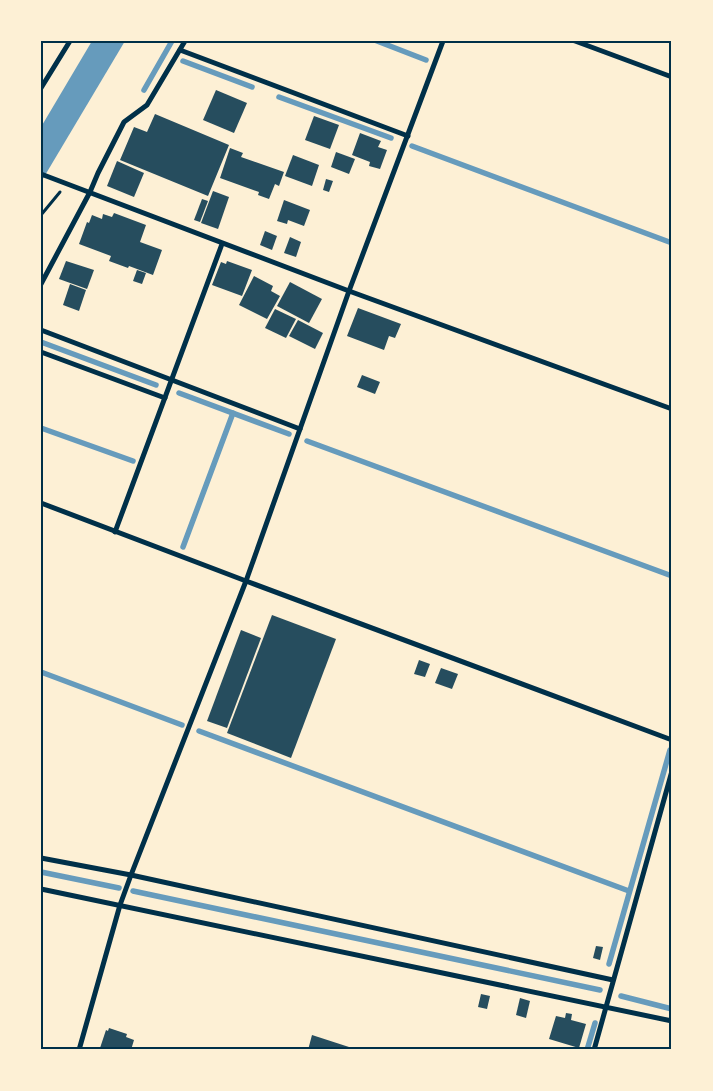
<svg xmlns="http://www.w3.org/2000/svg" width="713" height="1091" viewBox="0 0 713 1091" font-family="Montserrat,sans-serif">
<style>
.water{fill:#669bbc}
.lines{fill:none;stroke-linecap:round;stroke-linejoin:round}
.stream{stroke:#669bbc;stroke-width:5.5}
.building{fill:#264d5e}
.path{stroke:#003049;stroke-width:3}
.minor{stroke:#003049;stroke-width:5}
.neatline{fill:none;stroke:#003049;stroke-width:2}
</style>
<rect width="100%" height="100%" fill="#fdf0d5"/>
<path class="water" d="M 92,41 L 125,41 L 41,182 L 41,127 Z"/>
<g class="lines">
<g class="stream">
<path d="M 377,41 L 426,60"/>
<path d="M 183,61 L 252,87"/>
<path d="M 144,90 L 172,41"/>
<path d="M 279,97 L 391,138"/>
<path d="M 412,146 L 672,243"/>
<path d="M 41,342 L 156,385"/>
<path d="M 179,393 L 289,434"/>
<path d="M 41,428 L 133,461"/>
<path d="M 307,441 L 672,576"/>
<path d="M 183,547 L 233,413"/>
<path d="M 41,672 L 182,725"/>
<path d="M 199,731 L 629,891"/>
<path d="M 41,872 L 119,888"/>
<path d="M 133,891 L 600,990"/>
<path d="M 609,964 L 670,750"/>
<path d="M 621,996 L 672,1009"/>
<path d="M 587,1050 L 595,1023"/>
</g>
</g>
<g class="building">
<path d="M 216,90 L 247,103 L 234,133 L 203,120 Z"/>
<path d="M 155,114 L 229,145 L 208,196 L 120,160 L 134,127 L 147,132 Z"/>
<path d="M 314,116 L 339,125 L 330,149 L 305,140 Z"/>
<path d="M 360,133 L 381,141 L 378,147 L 387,150 L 380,169 L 369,166 L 370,162 L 352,155 Z"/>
<path d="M 230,148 L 243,153 L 241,157 L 284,172 L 279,186 L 275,184 L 269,199 L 258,195 L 259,192 L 220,178 Z"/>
<path d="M 336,152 L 355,159 L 349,174 L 331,167 Z"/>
<path d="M 293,155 L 319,165 L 312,186 L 285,176 Z"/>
<path d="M 117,161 L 144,173 L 134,197 L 107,186 Z"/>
<path d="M 326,179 L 333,181 L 329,192 L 323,190 Z"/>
<path d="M 213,191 L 229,197 L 218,229 L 201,223 Z"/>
<path d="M 202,199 L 208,201 L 200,222 L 194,220 Z"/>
<path d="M 284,200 L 310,210 L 304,226 L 288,220 L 287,224 L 277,221 Z"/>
<path d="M 114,213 L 146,225 L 140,242 L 162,250 L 153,275 L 129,266 L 128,268 L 109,261 L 111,256 L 79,244 L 87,222 L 89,223 L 92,215 L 102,219 L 103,214 L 112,217 Z"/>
<path d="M 265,231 L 277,236 L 272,250 L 260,245 Z"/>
<path d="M 290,237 L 301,242 L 296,257 L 284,253 Z"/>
<path d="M 66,261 L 94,270 L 87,289 L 59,279 Z"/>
<path d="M 227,261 L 252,270 L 242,296 L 212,285 L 221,262 L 226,264 Z"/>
<path d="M 137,270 L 146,273 L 142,284 L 133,281 Z"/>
<path d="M 254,276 L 273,286 L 271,291 L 280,296 L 267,319 L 239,305 Z"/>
<path d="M 290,282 L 322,299 L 309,323 L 277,306 Z"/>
<path d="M 70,284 L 86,290 L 79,311 L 63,305 Z"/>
<path d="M 358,308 L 401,324 L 395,338 L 389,336 L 384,350 L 347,336 Z"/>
<path d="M 275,309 L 296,319 L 286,338 L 265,328 Z"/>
<path d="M 298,320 L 323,333 L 315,349 L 289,336 Z"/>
<path d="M 362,375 L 380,382 L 375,394 L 357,387 Z"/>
<path d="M 272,615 L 336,639 L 291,758 L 227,733 Z"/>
<path d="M 241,630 L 261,638 L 227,728 L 207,721 Z"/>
<path d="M 419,660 L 430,664 L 425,677 L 414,674 Z"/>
<path d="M 441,668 L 458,674 L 452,689 L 435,683 Z"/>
<path d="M 596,946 L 603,947 L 600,960 L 593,958 Z"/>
<path d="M 481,994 L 490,996 L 487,1009 L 478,1007 Z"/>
<path d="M 520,998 L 530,1001 L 526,1018 L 516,1015 Z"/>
<path d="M 566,1013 L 572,1014 L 571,1020 L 586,1024 L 579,1048 L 549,1039 L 556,1016 L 565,1018 Z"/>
<path d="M 109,1028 L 127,1034 L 126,1037 L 134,1040 L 131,1050 L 105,1050 L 100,1048 L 106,1030 L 108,1031 Z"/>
<path d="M 312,1035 L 349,1047 L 348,1050 L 308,1050 Z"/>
</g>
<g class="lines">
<path class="path" d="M 41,215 L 60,192"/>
<g class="minor">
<path d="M 575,41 L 672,77"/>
<path d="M 180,50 L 408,136"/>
<path d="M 41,88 L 70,41"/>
<path d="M 41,174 L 349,291 L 672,409"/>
<path d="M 41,284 L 90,192 L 98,173 L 124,122 L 147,105 L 185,41"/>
<path d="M 41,330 L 300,429"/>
<path d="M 41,352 L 165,398"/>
<path d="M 41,503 L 246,581 L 672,740"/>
<path d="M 115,532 L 222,244"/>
<path d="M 41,858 L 131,875 L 613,980"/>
<path d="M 41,889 L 672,1021"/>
<path d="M 79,1050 L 120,905 L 131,875 L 246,581 L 349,291 L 443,41"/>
<path d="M 594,1050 L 672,771"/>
</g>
</g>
<rect width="713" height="1091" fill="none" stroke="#fdf0d5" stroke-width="85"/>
<rect x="42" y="42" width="628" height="1006" class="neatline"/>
</svg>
